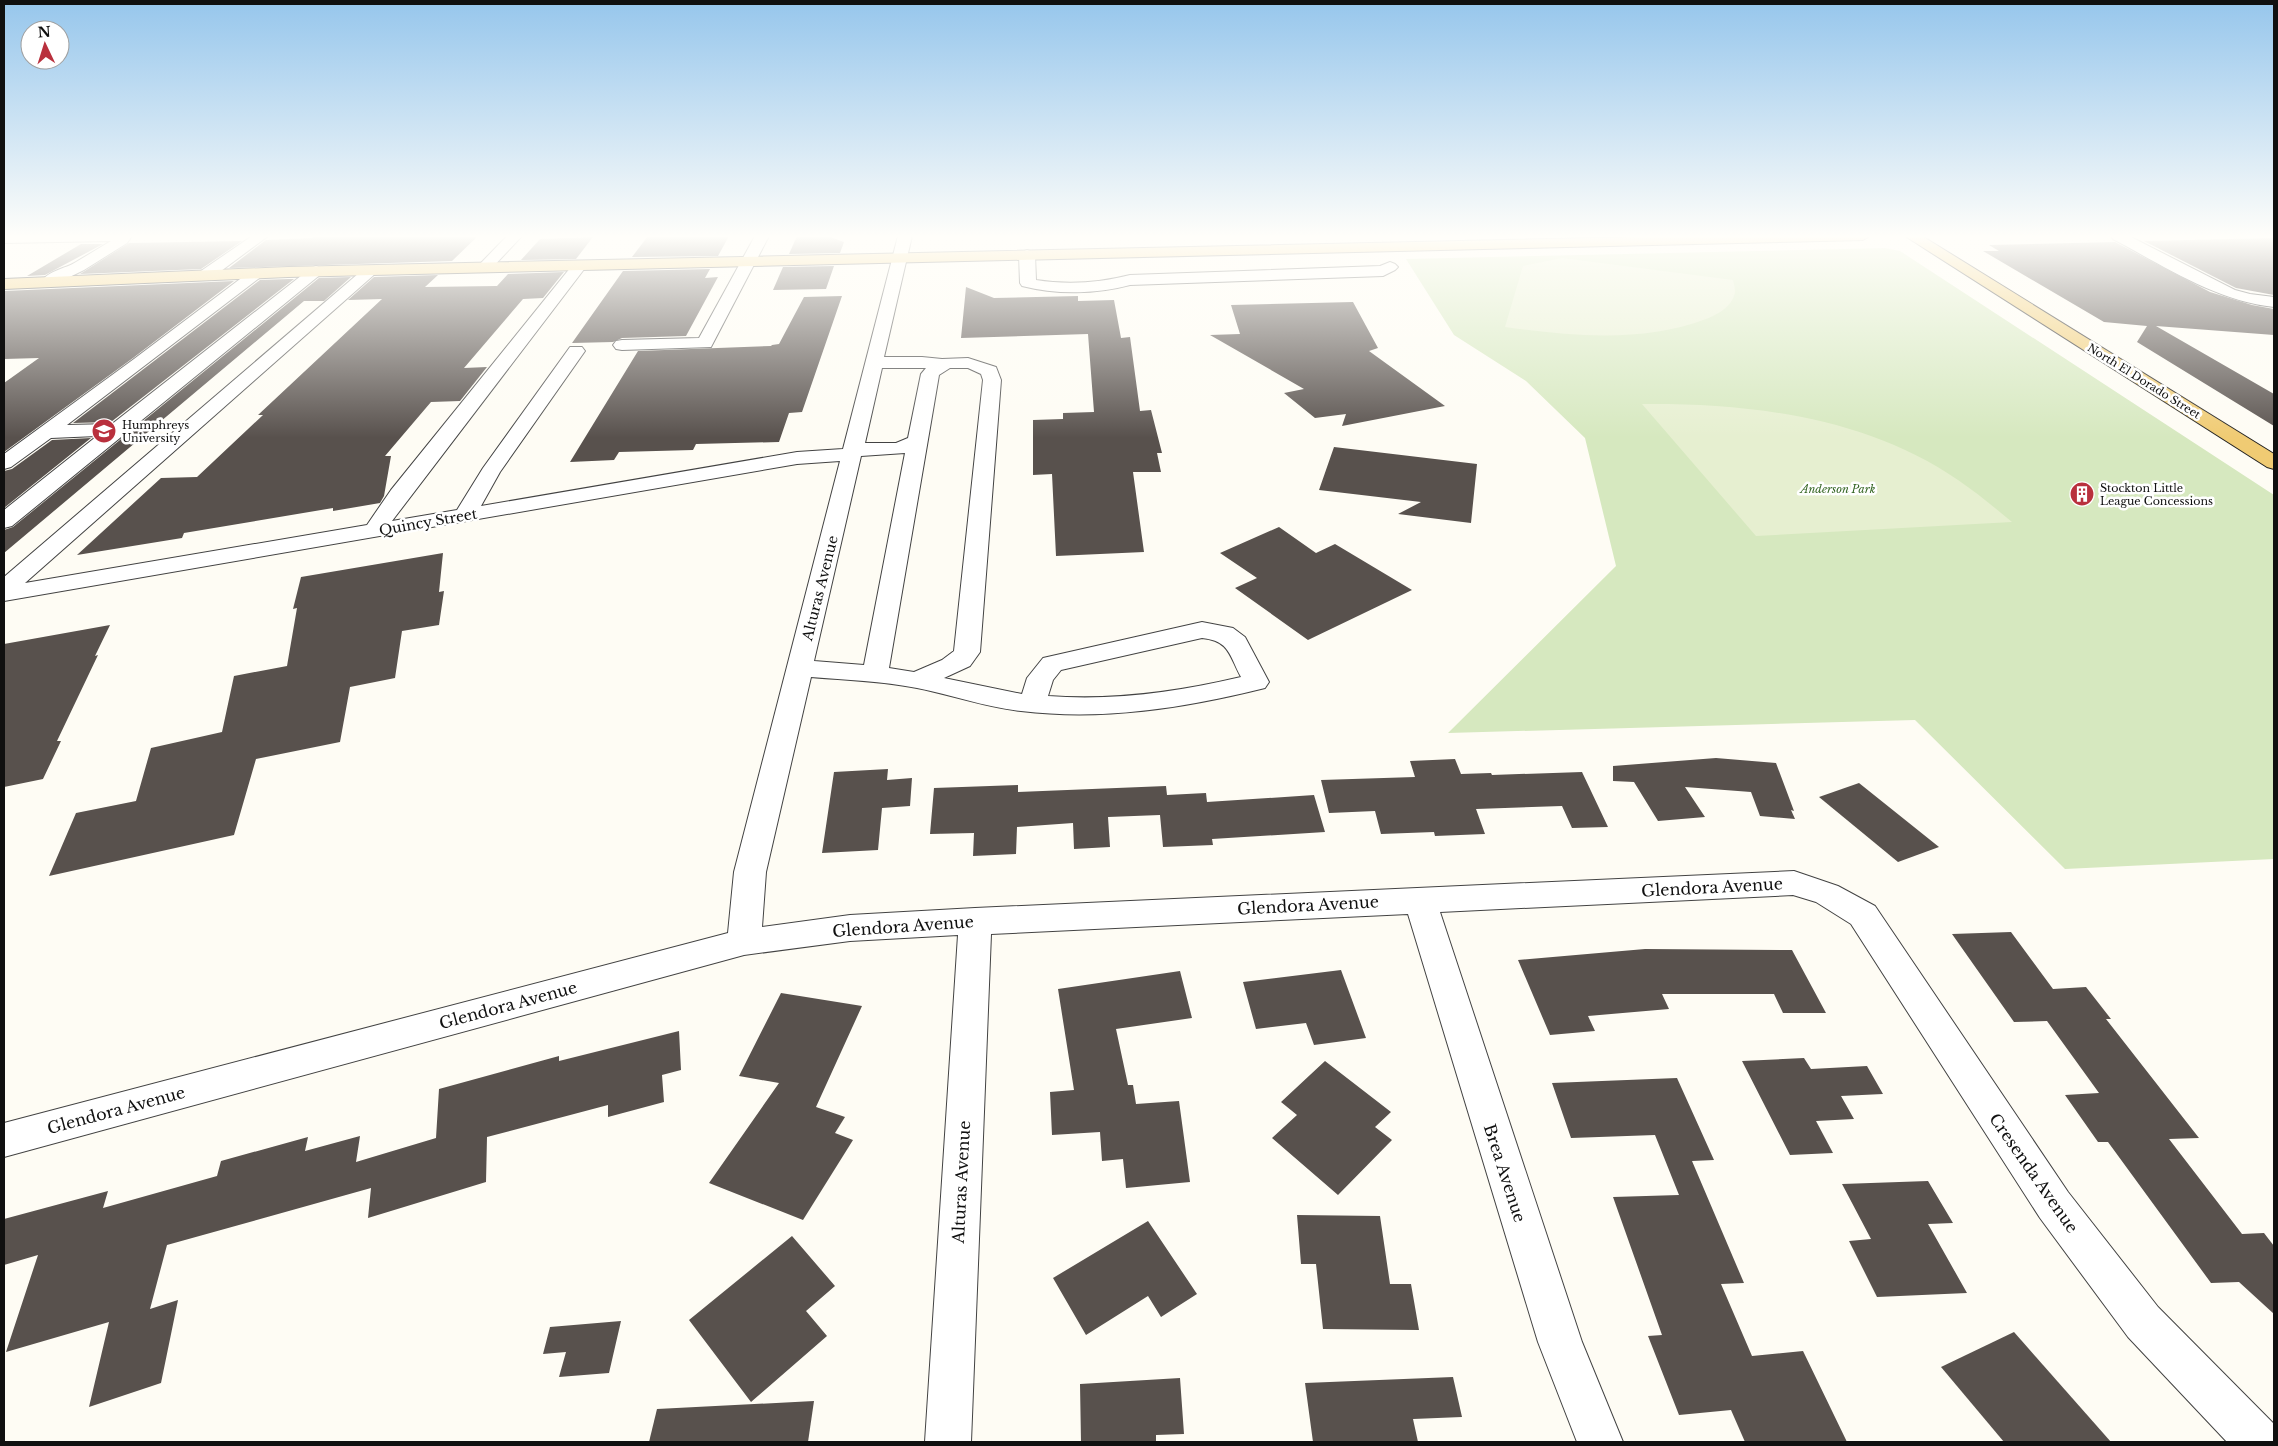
<svg xmlns="http://www.w3.org/2000/svg" width="2278" height="1446" viewBox="0 0 2278 1446" font-family="'Libre Baskerville',serif">
<style>
.green{fill:#d6e8bf}
.pitch{fill:#e6efd0}
.building{fill:#58514d}
.lines{fill:none;stroke-linecap:round;stroke-linejoin:round}
.minor-casing{stroke:#434343;stroke-width:2}
.major-casing{stroke:#212121;stroke-width:2}
.minor{fill:#fff;fill-rule:evenodd}
.major{fill:#f0cb73;fill-rule:evenodd}
.labels{text-anchor:middle;stroke-width:5;stroke-linejoin:round;paint-order:stroke}
.far-street-label{font-size:11px;fill:#101010;stroke:#fff}
.far-poi-label{font-size:11px;fill:#101010;stroke:#fff;text-anchor:start}
.far-park-label{font-size:11px;font-style:italic;fill:#346523;stroke:#fff}
.street-label{font-size:14px;fill:#101010;stroke:#fff}
.near-street-label{font-size:16px;fill:#101010;stroke:#fff}
</style>
<rect width="100%" height="100%" fill="#fefcf4"/>
<path class="green" d="M 1885,248 L 1900,251 L 2274,495 L 2274,859 L 2065,869 L 1915,720 L 1448,733 L 1616,566 L 1585,438 L 1526,381 L 1454,335 L 1406,259 Z"/>
<g class="pitch">
<path d="M 1562,258 L 1733,280 C 1734,284 1735,288 1735,292 C 1733,306 1717,315 1706,319 C 1643,343 1571,336 1505,327 L 1523,266 Z"/>
<path d="M 1642,404 C 1751,403 1866,417 1958,480 C 1977,493 1994,507 2012,522 L 1756,536 Z"/>
</g>
<g class="building">
<path d="M 315,236 L 478,236 L 452,261 L 229,268 L 266,240 L 311,238 Z"/>
<path d="M 648,236 L 729,236 L 718,256 L 632,257 Z"/>
<path d="M 797,236 L 827,236 L 844,242 L 840,253 L 789,254 Z"/>
<path d="M 593,237 L 576,259 L 521,260 L 540,239 Z"/>
<path d="M 2274,238 L 2274,295 L 2236,288 L 2144,241 Z"/>
<path d="M 242,241 L 201,269 L 80,274 L 129,243 Z"/>
<path d="M 2115,242 L 2210,292 L 2252,305 L 2274,309 L 2274,335 L 2156,326 L 2274,394 L 2274,426 L 2137,342 L 2147,326 L 2104,322 L 1983,251 L 1999,251 L 1989,245 Z"/>
<path d="M 81,244 L 103,244 L 45,275 L 27,276 Z"/>
<path d="M 834,266 L 826,289 L 773,290 L 783,267 Z"/>
<path d="M 710,269 L 705,278 L 718,277 L 686,336 L 622,338 L 613,342 L 572,343 L 623,271 Z"/>
<path d="M 564,272 L 543,298 L 523,299 L 464,368 L 487,367 L 460,401 L 431,402 L 385,456 L 391,456 L 384,496 L 380,503 L 333,511 L 333,508 L 184,533 L 182,538 L 77,555 L 161,478 L 197,477 L 263,415 L 258,415 L 382,299 L 348,300 L 374,277 L 438,275 L 425,287 L 497,286 L 508,274 Z"/>
<path d="M 351,277 L 324,301 L 304,301 L 4,553 L 4,530 L 13,527 L 319,278 Z"/>
<path d="M 288,279 L 294,279 L 111,422 L 73,423 L 260,280 Z"/>
<path d="M 234,281 L 133,358 L 4,452 L 4,383 L 39,358 L 4,359 L 4,291 Z"/>
<path d="M 966,287 L 994,298 L 1078,296 L 1078,301 L 1114,300 L 1121,338 L 1130,337 L 1140,411 L 1151,410 L 1162,453 L 1157,453 L 1161,472 L 1133,472 L 1144,552 L 1056,556 L 1052,474 L 1033,475 L 1033,420 L 1063,419 L 1063,413 L 1094,412 L 1088,334 L 961,338 Z"/>
<path d="M 842,296 L 802,412 L 789,413 L 779,442 L 696,444 L 693,450 L 619,452 L 614,460 L 570,462 L 638,351 L 771,346 L 772,345 L 779,344 L 804,297 Z"/>
<path d="M 1353,302 L 1378,348 L 1369,351 L 1445,406 L 1342,426 L 1346,414 L 1315,418 L 1284,393 L 1304,389 L 1210,335 L 1240,334 L 1231,305 Z"/>
<path d="M 91,438 L 4,508 L 4,471 L 12,469 L 52,440 Z"/>
<path d="M 1334,447 L 1477,464 L 1471,523 L 1398,514 L 1421,502 L 1319,490 Z"/>
<path d="M 1279,527 L 1316,553 L 1335,544 L 1412,590 L 1308,640 L 1235,588 L 1257,578 L 1220,553 Z"/>
<path d="M 443,553 L 439,592 L 444,591 L 439,625 L 402,631 L 395,678 L 350,687 L 340,742 L 256,759 L 234,835 L 49,876 L 76,813 L 136,801 L 151,748 L 222,732 L 234,676 L 287,666 L 297,608 L 293,609 L 301,577 Z"/>
<path d="M 110,625 L 95,656 L 98,655 L 57,741 L 61,741 L 43,779 L 4,787 L 4,644 Z"/>
<path d="M 1716,758 L 1776,763 L 1794,811 L 1791,810 L 1795,819 L 1760,816 L 1751,792 L 1685,787 L 1705,817 L 1658,821 L 1634,782 L 1613,781 L 1613,766 Z"/>
<path d="M 1455,759 L 1461,774 L 1491,773 L 1492,775 L 1582,772 L 1608,827 L 1572,828 L 1562,806 L 1476,809 L 1485,834 L 1435,836 L 1434,832 L 1381,834 L 1375,811 L 1329,813 L 1321,780 L 1415,777 L 1410,761 Z"/>
<path d="M 888,769 L 887,780 L 912,778 L 910,806 L 882,808 L 878,850 L 822,853 L 834,772 Z"/>
<path d="M 1859,783 L 1939,847 L 1898,862 L 1819,797 Z"/>
<path d="M 1018,785 L 1018,792 L 1166,786 L 1167,795 L 1206,793 L 1207,802 L 1314,795 L 1325,832 L 1212,839 L 1213,845 L 1163,847 L 1160,815 L 1108,817 L 1110,847 L 1074,849 L 1073,823 L 1017,827 L 1016,854 L 973,856 L 974,833 L 930,834 L 934,788 Z"/>
<path d="M 2011,932 L 2053,989 L 2086,987 L 2111,1019 L 2106,1019 L 2199,1138 L 2169,1139 L 2242,1234 L 2264,1233 L 2274,1246 L 2274,1314 L 2239,1282 L 2211,1283 L 2108,1142 L 2098,1142 L 2065,1095 L 2099,1093 L 2047,1021 L 2014,1022 L 1952,934 Z"/>
<path d="M 1645,949 L 1792,950 L 1826,1013 L 1783,1013 L 1774,994 L 1662,994 L 1669,1009 L 1588,1016 L 1595,1031 L 1550,1035 L 1518,960 Z"/>
<path d="M 1341,970 L 1366,1038 L 1314,1045 L 1306,1023 L 1256,1029 L 1243,982 Z"/>
<path d="M 1180,971 L 1192,1018 L 1116,1029 L 1128,1085 L 1133,1085 L 1136,1104 L 1179,1101 L 1190,1182 L 1126,1188 L 1123,1159 L 1102,1161 L 1100,1132 L 1052,1135 L 1050,1092 L 1074,1090 L 1058,989 Z"/>
<path d="M 781,993 L 862,1006 L 816,1107 L 845,1117 L 835,1133 L 853,1140 L 803,1220 L 709,1183 L 779,1083 L 739,1076 Z"/>
<path d="M 679,1031 L 681,1070 L 662,1075 L 664,1102 L 608,1117 L 608,1105 L 487,1137 L 486,1182 L 368,1218 L 371,1188 L 167,1245 L 150,1309 L 178,1300 L 161,1383 L 89,1407 L 109,1322 L 6,1352 L 38,1255 L 4,1265 L 4,1219 L 108,1191 L 103,1208 L 217,1176 L 221,1161 L 308,1137 L 305,1151 L 360,1136 L 356,1162 L 436,1138 L 439,1089 L 559,1056 L 559,1061 Z"/>
<path d="M 1804,1058 L 1811,1069 L 1867,1066 L 1883,1094 L 1841,1096 L 1854,1119 L 1816,1121 L 1833,1153 L 1790,1155 L 1742,1061 Z"/>
<path d="M 1325,1061 L 1391,1112 L 1375,1127 L 1392,1140 L 1338,1195 L 1272,1138 L 1297,1115 L 1281,1102 Z"/>
<path d="M 1677,1078 L 1714,1160 L 1692,1161 L 1744,1283 L 1721,1284 L 1752,1356 L 1803,1351 L 1847,1442 L 1745,1442 L 1731,1410 L 1679,1415 L 1648,1336 L 1662,1335 L 1613,1197 L 1679,1195 L 1655,1135 L 1571,1138 L 1552,1083 Z"/>
<path d="M 1928,1181 L 1953,1223 L 1928,1224 L 1967,1293 L 1877,1297 L 1849,1241 L 1871,1239 L 1842,1184 Z"/>
<path d="M 1297,1215 L 1380,1216 L 1390,1284 L 1411,1284 L 1419,1330 L 1323,1329 L 1316,1264 L 1301,1264 Z"/>
<path d="M 1148,1221 L 1197,1294 L 1161,1317 L 1148,1296 L 1086,1335 L 1053,1278 Z"/>
<path d="M 792,1236 L 835,1286 L 806,1311 L 827,1336 L 751,1402 L 689,1320 Z"/>
<path d="M 621,1321 L 609,1373 L 559,1377 L 566,1352 L 543,1354 L 550,1327 Z"/>
<path d="M 2014,1332 L 2111,1442 L 2004,1442 L 1941,1367 Z"/>
<path d="M 1453,1377 L 1462,1417 L 1413,1419 L 1418,1442 L 1313,1442 L 1305,1383 Z"/>
<path d="M 1180,1378 L 1184,1434 L 1156,1435 L 1156,1442 L 1081,1442 L 1080,1384 Z"/>
<path d="M 814,1401 L 808,1442 L 649,1442 L 657,1409 Z"/>
</g>
<g class="lines">
<defs>
<g id="minor">
<path d="M 4,236 L 132,236 L 127,243 L 84,270 L 49,287 L 43,285 L 41,282 C 49,270 65,269 76,262 C 88,255 99,248 111,241 L 4,243 Z"/>
<path d="M 252,236 L 268,236 L 213,277 L 201,277 L 199,274 L 201,271 Z"/>
<path d="M 507,236 L 522,236 L 490,270 L 480,270 L 477,267 L 480,264 Z"/>
<path d="M 755,236 L 769,236 L 711,347 L 622,350 L 616,349 L 613,345 L 616,341 L 622,340 L 699,338 Z"/>
<path d="M 898,236 L 912,236 L 884,357 L 922,357 L 942,359 L 968,358 L 996,367 L 1001,380 L 980,652 L 970,666 L 944,678 L 1022,694 L 1027,678 L 1043,658 L 1202,622 L 1233,628 L 1245,637 L 1269,682 L 1265,688 C 1185,708 1103,721 1021,711 C 985,707 952,695 917,688 C 882,681 846,680 811,677 L 766,872 L 762,927 L 850,915 L 975,908 L 1794,871 L 1838,886 L 1875,906 L 2068,1192 L 2158,1307 L 2274,1424 L 2274,1442 L 2227,1442 L 2128,1337 L 2040,1218 L 1851,924 L 1816,902 L 1793,895 L 1440,912 L 1582,1342 L 1623,1442 L 1577,1442 L 1538,1342 L 1408,914 L 991,934 L 971,1442 L 925,1442 L 958,935 L 850,941 L 744,955 L 4,1157 L 4,1123 L 728,933 L 734,872 L 840,461 L 797,464 L 4,601 L 4,577 L 366,267 L 376,267 L 379,270 L 376,273 L 25,583 L 367,525 L 391,490 L 575,262 L 585,262 L 588,265 L 585,268 L 392,521 L 457,510 L 483,468 L 570,347 L 582,347 L 585,351 L 500,472 L 481,506 L 797,452 L 843,449 ZM 882,368 L 926,368 L 921,374 L 908,438 L 896,443 L 865,443 ZM 950,368 L 968,368 L 981,374 L 983,380 L 954,651 L 942,660 L 914,672 L 889,668 L 939,375 ZM 905,453 L 864,665 L 814,661 L 861,456 ZM 1202,638 C 1230,641 1229,655 1241,677 C 1178,692 1113,701 1048,696 L 1053,680 L 1061,670 Z"/>
<path d="M 2111,236 L 2129,236 L 2235,290 L 2250,294 L 2274,297 L 2274,307 C 2216,301 2164,266 2113,239 Z"/>
<path d="M 1027,250 L 1032,252 L 1035,255 L 1036,280 C 1067,285 1099,283 1130,275 L 1380,266 L 1390,262 L 1395,264 L 1398,267 L 1395,270 L 1383,276 L 1130,285 C 1096,294 1057,295 1022,286 L 1020,283 L 1019,255 L 1022,252 Z"/>
<path d="M 316,266 L 321,268 L 324,271 L 321,274 L 12,526 L 4,528 L 4,510 L 97,436 L 51,438 L 11,467 L 4,469 L 4,454 L 134,359 L 252,270 L 262,270 L 265,273 L 262,276 L 67,425 L 112,424 L 311,268 Z"/>
</g>
<g id="major">
<path d="M 1684,236 L 1870,236 L 1863,240 L 288,277 L 4,289 L 4,279 L 288,267 Z"/>
<path d="M 1905,236 L 1922,236 L 2274,454 L 2274,469 L 2267,467 Z"/>
</g>
</defs>
<use href="#minor" class="minor-casing"/>
<use href="#major" class="major-casing"/>
<use href="#minor" class="minor"/>
<use href="#major" class="major"/>
</g>
<linearGradient id="sky" x2="0" y2="1"><stop stop-color="#96c6ec"/><stop offset="0.54" stop-color="#fffefa"/><stop offset="1" stop-color="#fffefa" stop-opacity="0"/></linearGradient>
<rect width="2278" height="438" fill="url(#sky)"/>
<defs>
<symbol id="university-disc" viewBox="-11 -11 22 22"><circle r="9.5" fill="#b9303d" stroke="#fff"/><path d="M0-5L7-2L0 1L-7-2ZM-4 1L0 2.5L4 1V4Q0 6-4 4Z" fill="#fff"/></symbol>
<symbol id="building-disc" viewBox="-11 -11 22 22"><circle r="9.5" fill="#b9303d" stroke="#fff"/><path d="M-4-6H4V6H1V3H-1V6H-4ZM-2.5-4.3h1.7v1.8h-1.7ZM.8-4.3h1.7v1.8H.8ZM-2.5-1h1.7V.8h-1.7ZM.8-1h1.7V.8H.8Z" fill="#fff"/></symbol>
</defs>
<g fill-rule="evenodd">
<use href="#university-disc" x="90" y="417" width="28" height="28"/>
<use href="#building-disc" x="2068" y="480" width="28" height="28"/>
</g>
<g class="labels">
<g class="far-street-label">
<text transform="translate(2144 381) rotate(32)" y="4">North El Dorado Street</text>
</g>
<g class="far-poi-label">
<text x="122" y="429">Humphreys<tspan x="122" dy="13">University</tspan></text>
<text x="2100" y="492">Stockton Little<tspan x="2100" dy="13">League Concessions</tspan></text>
</g>
<g class="far-park-label">
<text x="1838" y="493">Anderson Park</text>
</g>
<g class="street-label">
<text transform="translate(428 522) rotate(-10)" y="5">Quincy Street</text>
<text transform="translate(820 588) rotate(-76)" y="5">Alturas Avenue</text>
</g>
<g class="near-street-label">
<text transform="translate(1712 887) rotate(-3)" y="6">Glendora Avenue</text>
<text transform="translate(1308 905) rotate(-3)" y="6">Glendora Avenue</text>
<text transform="translate(903 926) rotate(-4)" y="6">Glendora Avenue</text>
<text transform="translate(508 1005) rotate(-15)" y="6">Glendora Avenue</text>
<text transform="translate(116 1110) rotate(-15)" y="6">Glendora Avenue</text>
<text transform="translate(1505 1173) rotate(72)" y="6">Brea Avenue</text>
<text transform="translate(2034 1173) rotate(55)" y="6">Cresenda Avenue</text>
<text transform="translate(961 1182) rotate(-87)" y="6">Alturas Avenue</text>
</g>
</g>
<rect width="2278" height="1446" fill="none" stroke="#101010" stroke-width="10"/>
<g transform="translate(45 45) rotate(356)"><circle r="24" fill="#ffffff" stroke="#9f9f9f"/>
<path d="M0-4L9 19L0 12L-9 19Z" fill="#b9303d"/>
<text y="-8" font-size="14" font-weight="bold" text-anchor="middle" fill="#101010">N</text>
</g>
</svg>
